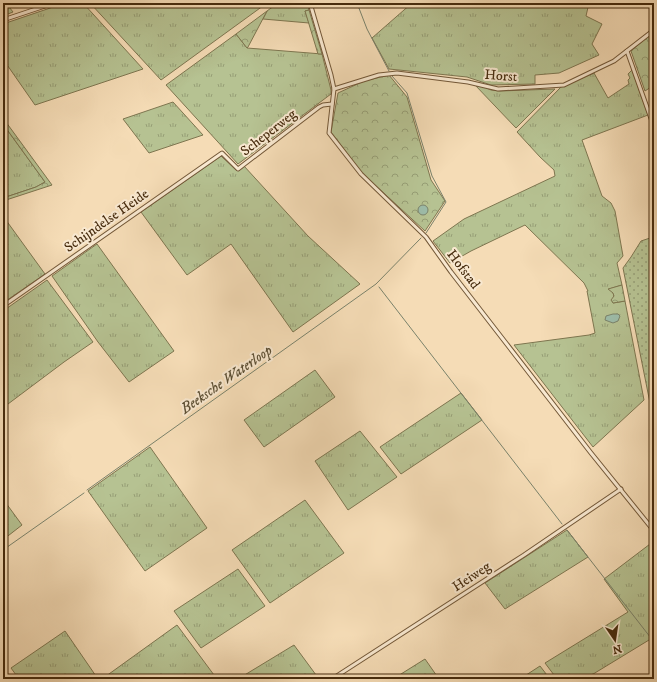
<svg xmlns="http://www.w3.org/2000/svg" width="657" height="682" viewBox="0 0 657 682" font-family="'IM FELL DW Pica',serif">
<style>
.grass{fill:url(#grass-tufts);stroke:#7e7650}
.forest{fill:url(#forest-crowns);stroke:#7e7650}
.park{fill:url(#park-dots);stroke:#7e7650}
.water{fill:#9dbca9;stroke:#7a826b}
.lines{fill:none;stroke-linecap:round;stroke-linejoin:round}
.stream{stroke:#7a826b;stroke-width:1}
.street-casing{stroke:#725737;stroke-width:5}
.street{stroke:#f8e8d0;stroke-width:3}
.labels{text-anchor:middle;stroke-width:4;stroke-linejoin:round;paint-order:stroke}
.street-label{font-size:14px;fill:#462b0d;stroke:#f8e8d0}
.water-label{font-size:15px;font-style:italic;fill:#5c4f34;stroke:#f8e8d0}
</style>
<defs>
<pattern id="grass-tufts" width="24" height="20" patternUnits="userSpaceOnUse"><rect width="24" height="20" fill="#b6c292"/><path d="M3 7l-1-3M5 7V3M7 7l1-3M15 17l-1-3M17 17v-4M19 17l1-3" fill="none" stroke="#969e76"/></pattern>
<pattern id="forest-crowns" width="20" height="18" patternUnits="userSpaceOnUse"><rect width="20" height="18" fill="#b6c292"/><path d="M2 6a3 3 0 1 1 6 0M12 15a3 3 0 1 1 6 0" fill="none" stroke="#969e76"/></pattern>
<pattern id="park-dots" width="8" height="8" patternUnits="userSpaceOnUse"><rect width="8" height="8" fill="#b6c292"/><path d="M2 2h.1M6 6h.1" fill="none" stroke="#969e76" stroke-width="1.8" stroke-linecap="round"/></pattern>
</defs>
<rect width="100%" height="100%" fill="#f5dcb6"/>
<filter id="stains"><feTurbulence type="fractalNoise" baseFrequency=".005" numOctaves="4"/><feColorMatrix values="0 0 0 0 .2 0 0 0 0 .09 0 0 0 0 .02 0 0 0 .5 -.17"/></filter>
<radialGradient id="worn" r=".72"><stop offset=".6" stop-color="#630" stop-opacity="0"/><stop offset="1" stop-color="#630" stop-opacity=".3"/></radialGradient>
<g class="grass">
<path d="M 3,3 L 6,3 L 13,12 L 3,16 Z"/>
<path d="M 65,3 L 83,3 L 143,69 L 35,105 L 3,59 L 3,24 Z"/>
<path d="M 90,3 L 267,3 L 161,80 Z"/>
<path d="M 278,3 L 307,3 L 309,10 L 305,11 L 309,23 L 263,19 L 267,11 Z"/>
<path d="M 412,3 L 544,3 L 557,6 L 558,3 L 589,3 L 586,16 L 602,24 L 592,44 L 599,55 L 559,73 L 535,75 L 535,84 L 491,85 L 467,77 L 389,69 L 372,38 Z"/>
<path d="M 236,34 L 247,48 L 322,54 L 331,90 L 331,94 L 238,164 L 166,85 Z"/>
<path d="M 632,70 L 648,115 L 582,140 L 602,196 L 611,203 L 615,211 L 623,256 L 617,263 L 622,285 L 609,289 C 616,295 613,294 613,303 L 625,301 L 644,400 L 593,447 L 514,345 L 589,335 L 595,333 L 587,291 L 588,291 L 584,283 L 525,225 L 471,251 L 450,263 L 433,241 L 464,219 L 555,176 L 554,170 L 540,157 L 517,132 L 561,87 L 594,73 L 608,98 L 629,84 L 628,80 L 630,78 L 628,74 Z"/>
<path d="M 478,84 L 491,90 L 500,91 L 555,89 L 516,128 L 475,85 Z"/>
<path d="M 173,102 L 203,135 L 149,153 L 123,119 Z"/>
<path d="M 3,124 L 45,182 L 36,187 L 3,198 Z"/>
<path d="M 221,156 L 236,170 L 239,170 L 244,166 L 308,236 L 360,284 L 293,332 L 231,244 L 187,275 L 141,212 Z"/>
<path d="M 3,216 L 45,274 L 3,303 Z"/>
<path d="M 97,244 L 174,351 L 129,382 L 98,342 L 52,276 Z"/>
<path d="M 47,280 L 93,342 L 64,362 L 4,407 L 3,405 L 3,311 Z"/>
<path d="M 315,370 L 335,397 L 264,447 L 244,420 Z"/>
<path d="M 461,393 L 482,420 L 401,474 L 380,447 Z"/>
<path d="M 360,431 L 397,477 L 348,510 L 315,461 Z"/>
<path d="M 150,447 L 207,528 L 145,571 L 88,491 Z"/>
<path d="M 3,499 L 22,525 L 4,539 L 3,540 Z"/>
<path d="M 305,500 L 344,553 L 270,603 L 232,550 Z"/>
<path d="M 567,530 L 588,557 L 505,609 L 485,583 Z"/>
<path d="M 654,541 L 654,645 L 649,640 L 585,679 L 557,679 L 545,663 L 628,612 L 604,579 Z"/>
<path d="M 238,569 L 265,606 L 201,648 L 174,611 Z"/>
<path d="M 177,625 L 214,675 L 209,679 L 102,679 Z"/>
<path d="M 65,631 L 98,679 L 19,679 L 11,668 Z"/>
<path d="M 294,645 L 319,679 L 238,679 Z"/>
<path d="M 425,659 L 439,679 L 393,679 Z"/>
<path d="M 540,666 L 550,679 L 520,679 Z"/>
</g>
<g class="forest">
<path d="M 309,10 L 322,54 L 318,54 L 305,11 Z"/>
<path d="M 267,11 L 248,47 L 247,48 L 236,34 Z"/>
<path d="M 652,33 L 654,36 L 654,85 L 645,91 L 631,51 Z"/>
<path d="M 389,75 L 407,97 L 431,180 L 445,201 L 425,231 L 362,173 L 331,132 L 338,93 L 364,81 Z"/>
<path d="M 3,118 L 52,185 L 3,201 L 3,198 L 36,187 L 45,182 L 3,124 Z"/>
<path d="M 622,285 L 625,301 L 613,303 L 611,300 L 614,296 L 613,293 L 608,289 Z"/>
</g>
<path class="park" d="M 650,238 L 653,247 L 654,247 L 654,400 L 650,403 L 623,268 L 631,257 L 641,241 Z"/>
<g class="water">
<circle cx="423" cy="210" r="5"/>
<path d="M 613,314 L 618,314 L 620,316 L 618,321 L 613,323 L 605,320 L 606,316 Z"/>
</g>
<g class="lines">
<g class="stream">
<path d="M 357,3 L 367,29 L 389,71"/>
<path d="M 392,76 L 407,93 L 432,176 L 446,202 L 426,233"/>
<path d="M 379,287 L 562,524"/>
<path d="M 87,490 L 376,284 L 421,238"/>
<path d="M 567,530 L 654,642"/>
<path d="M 3,550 L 84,493"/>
</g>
<defs>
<g id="street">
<path d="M 310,3 L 331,75 L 334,89 L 329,133 L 361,174 L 426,237 L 451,272 L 591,453 L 654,531"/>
<path d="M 3,20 L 54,3"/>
<path d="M 627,51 L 654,127"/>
<path d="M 334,89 L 379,75 L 397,73 L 468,82 L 498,89 L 564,85 L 614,61 L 654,30"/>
<path d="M 3,306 L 222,153 L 238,169 L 319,107 L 323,105 L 332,104"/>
<path d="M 332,679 L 524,555 L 621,489"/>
</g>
</defs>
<use href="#street" class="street-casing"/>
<use href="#street" class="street"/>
</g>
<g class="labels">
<g class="street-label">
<text transform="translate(501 75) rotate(4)" y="5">Horst</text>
<text transform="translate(268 132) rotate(-38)" y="5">Scheperweg</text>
<text transform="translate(106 220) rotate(-35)" y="5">Schijndelse Heide</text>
<text transform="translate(464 269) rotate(53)" y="5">Hofstad</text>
<text transform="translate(471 576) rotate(-33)" y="5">Heiweg</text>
</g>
<g class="water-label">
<text transform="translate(226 379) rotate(-35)" y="5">Beeksche Waterloop</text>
</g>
</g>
<rect width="657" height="682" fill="none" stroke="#f5dcb6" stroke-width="16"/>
<rect x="4" y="4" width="649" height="674" fill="none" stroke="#462b0d" stroke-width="2"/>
<rect x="8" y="8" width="641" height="666" fill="none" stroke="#462b0d"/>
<g transform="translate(615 640) rotate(167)" stroke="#f8e8d0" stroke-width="3" paint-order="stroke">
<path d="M0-3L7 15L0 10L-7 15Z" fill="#462b0d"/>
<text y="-6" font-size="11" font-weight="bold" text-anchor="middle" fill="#462b0d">N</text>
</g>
<rect width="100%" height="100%" filter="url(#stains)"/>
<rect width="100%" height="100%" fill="url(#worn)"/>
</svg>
